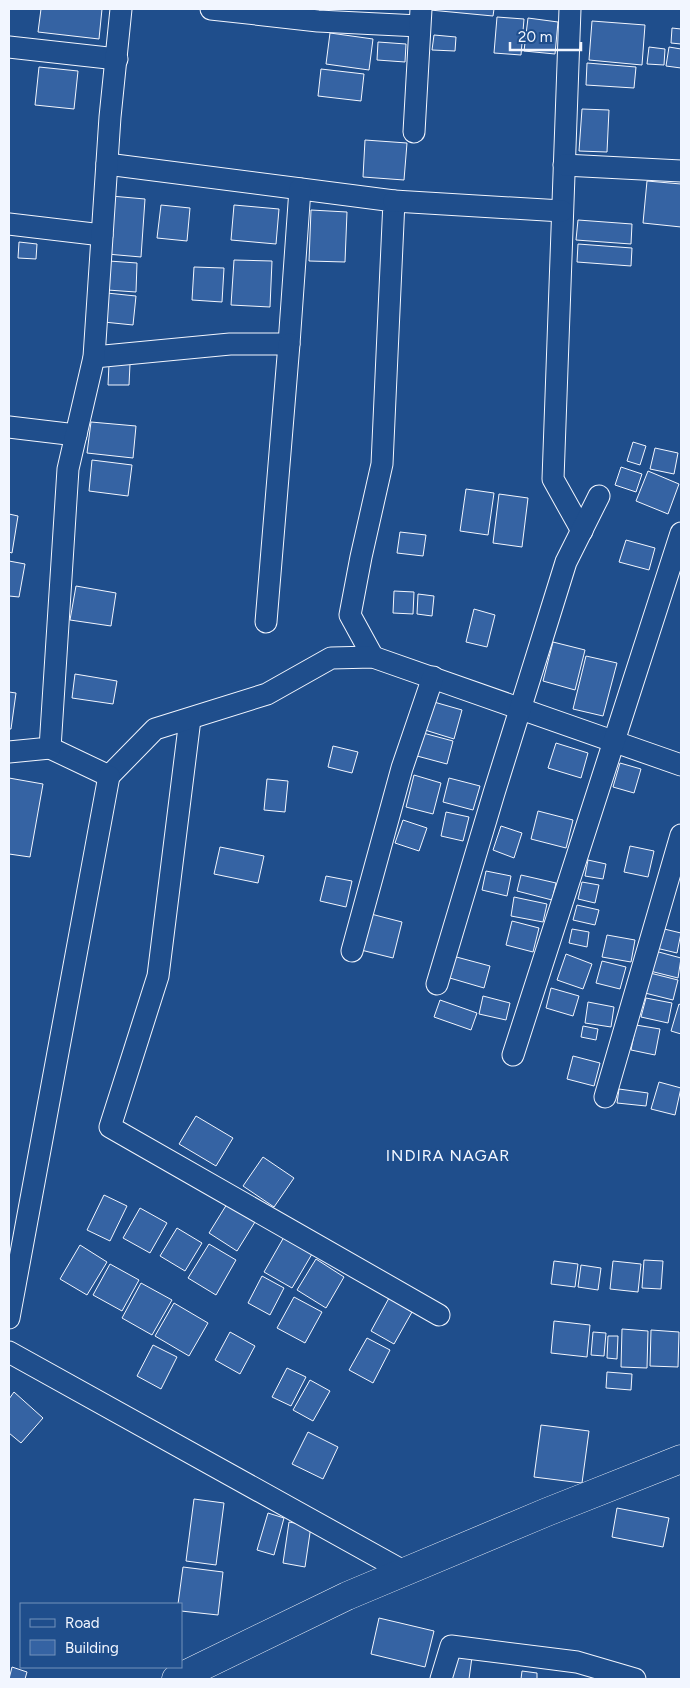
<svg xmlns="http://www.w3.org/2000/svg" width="690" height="1688" viewBox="0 0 690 1688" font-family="Figtree,sans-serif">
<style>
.building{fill:#3563a3;stroke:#f2f6ff}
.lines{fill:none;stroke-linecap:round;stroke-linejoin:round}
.street-casing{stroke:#f2f6ff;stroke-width:23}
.secondary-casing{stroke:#f2f6ff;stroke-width:29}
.street{stroke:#1f4e8c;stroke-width:21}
.secondary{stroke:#1f4e8c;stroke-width:28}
.labels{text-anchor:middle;stroke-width:4;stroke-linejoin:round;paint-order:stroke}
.neighbourhood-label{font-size:16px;letter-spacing:1px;fill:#f2f6ff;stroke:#1f4e8c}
</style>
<rect width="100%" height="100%" fill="#1f4e8c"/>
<g class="building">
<path d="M 41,9 L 102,9 L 99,39 L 38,32 Z"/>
<path d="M 430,9 L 494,9 L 493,16 L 430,10 Z"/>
<path d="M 497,17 L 524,19 L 521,55 L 494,53 Z"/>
<path d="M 528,18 L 558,22 L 555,54 L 524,51 Z"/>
<path d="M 592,21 L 645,25 L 642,65 L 589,60 Z"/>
<path d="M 672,28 L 681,29 L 681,44 L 671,43 Z"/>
<path d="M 330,33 L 373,39 L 369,70 L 326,64 Z"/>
<path d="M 434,35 L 456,37 L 455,51 L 432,50 Z"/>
<path d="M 378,42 L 406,44 L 405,62 L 377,60 Z"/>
<path d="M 649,47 L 665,49 L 664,65 L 647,64 Z"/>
<path d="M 669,47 L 681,49 L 681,68 L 666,66 Z"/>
<path d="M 587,63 L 636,67 L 634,88 L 586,85 Z"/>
<path d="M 39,67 L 78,71 L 74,109 L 35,105 Z"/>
<path d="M 321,69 L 364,74 L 361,101 L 318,96 Z"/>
<path d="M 582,109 L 609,110 L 607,152 L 579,151 Z"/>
<path d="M 365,140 L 407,143 L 404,180 L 363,177 Z"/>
<path d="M 647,181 L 681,184 L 681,227 L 643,223 Z"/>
<path d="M 111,196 L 145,199 L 141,257 L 107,254 Z"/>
<path d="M 161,205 L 190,208 L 187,241 L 157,238 Z"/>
<path d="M 234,205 L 279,209 L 276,244 L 231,240 Z"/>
<path d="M 311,210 L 347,212 L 345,262 L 309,261 Z"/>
<path d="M 578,220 L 632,224 L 631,244 L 576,240 Z"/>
<path d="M 19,242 L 37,244 L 36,259 L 18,258 Z"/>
<path d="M 578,244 L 632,248 L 631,266 L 577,262 Z"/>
<path d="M 95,260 L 137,263 L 136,292 L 93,289 Z"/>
<path d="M 234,260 L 272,261 L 270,307 L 231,305 Z"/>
<path d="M 194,267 L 224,268 L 222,302 L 192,300 Z"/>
<path d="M 97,292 L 136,296 L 133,325 L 94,321 Z"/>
<path d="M 109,364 L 130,364 L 129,385 L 108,385 Z"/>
<path d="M 91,422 L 136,426 L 133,458 L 87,453 Z"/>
<path d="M 633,442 L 646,446 L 640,465 L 627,461 Z"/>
<path d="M 655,448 L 678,453 L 674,474 L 650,469 Z"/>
<path d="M 92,460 L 132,465 L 128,496 L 89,491 Z"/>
<path d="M 621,467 L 642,474 L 636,492 L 615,485 Z"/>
<path d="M 648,471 L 679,484 L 668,514 L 636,501 Z"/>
<path d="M 466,489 L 494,493 L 488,535 L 460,531 Z"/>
<path d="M 499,494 L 528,498 L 522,547 L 493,543 Z"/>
<path d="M 9,514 L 18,516 L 12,553 L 9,552 Z"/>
<path d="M 400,532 L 426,535 L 423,556 L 397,553 Z"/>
<path d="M 626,540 L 655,548 L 649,570 L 619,562 Z"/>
<path d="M 9,561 L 25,564 L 19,597 L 9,596 Z"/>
<path d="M 76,586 L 116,593 L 111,626 L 70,620 Z"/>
<path d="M 394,591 L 414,592 L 413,614 L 393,613 Z"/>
<path d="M 418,594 L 434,596 L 432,616 L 417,614 Z"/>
<path d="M 474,609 L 495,615 L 487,647 L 466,642 Z"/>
<path d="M 553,642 L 585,650 L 575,690 L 543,681 Z"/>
<path d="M 586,656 L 617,663 L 603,716 L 573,709 Z"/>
<path d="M 75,674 L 117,681 L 113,704 L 72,698 Z"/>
<path d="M 9,692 L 16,693 L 11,729 L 9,729 Z"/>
<path d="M 434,702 L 462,710 L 454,739 L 425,730 Z"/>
<path d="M 423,733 L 453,741 L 447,764 L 417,756 Z"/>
<path d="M 556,743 L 588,753 L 581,778 L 548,768 Z"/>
<path d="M 333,746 L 358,752 L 352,773 L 328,767 Z"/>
<path d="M 620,763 L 641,769 L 634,793 L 613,787 Z"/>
<path d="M 414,775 L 441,783 L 433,814 L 406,807 Z"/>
<path d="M 9,778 L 43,784 L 30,857 L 9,854 Z"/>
<path d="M 449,778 L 480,786 L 473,810 L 443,802 Z"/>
<path d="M 267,779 L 288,781 L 285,812 L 264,810 Z"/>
<path d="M 538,811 L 573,820 L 566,848 L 531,839 Z"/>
<path d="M 446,812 L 469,817 L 463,841 L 441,836 Z"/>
<path d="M 403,820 L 427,828 L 419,851 L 395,843 Z"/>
<path d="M 501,826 L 522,833 L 514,858 L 493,850 Z"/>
<path d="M 630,846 L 654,851 L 648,877 L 624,872 Z"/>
<path d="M 220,847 L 264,856 L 258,883 L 214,874 Z"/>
<path d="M 588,860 L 606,864 L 603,879 L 585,876 Z"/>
<path d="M 486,871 L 511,876 L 507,896 L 482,890 Z"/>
<path d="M 521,875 L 556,883 L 552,900 L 517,891 Z"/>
<path d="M 326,876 L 352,881 L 346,907 L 320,901 Z"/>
<path d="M 582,882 L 599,885 L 595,903 L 578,899 Z"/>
<path d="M 514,897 L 547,904 L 543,922 L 511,916 Z"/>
<path d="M 577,905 L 599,910 L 595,925 L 573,920 Z"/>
<path d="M 371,914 L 402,922 L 393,958 L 361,950 Z"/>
<path d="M 512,921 L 539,928 L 533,952 L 506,945 Z"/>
<path d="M 660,928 L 681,933 L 677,953 L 656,948 Z"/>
<path d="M 572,929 L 589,932 L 587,947 L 569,943 Z"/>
<path d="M 607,935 L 635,940 L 631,962 L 602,957 Z"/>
<path d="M 655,951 L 681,958 L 678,978 L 650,971 Z"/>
<path d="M 566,954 L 592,964 L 583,989 L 557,980 Z"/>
<path d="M 449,955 L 490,966 L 484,988 L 443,976 Z"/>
<path d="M 602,961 L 626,967 L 620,989 L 596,983 Z"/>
<path d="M 650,973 L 678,980 L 673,1000 L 645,993 Z"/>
<path d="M 551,988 L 579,996 L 573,1016 L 546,1008 Z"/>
<path d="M 483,996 L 510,1003 L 506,1020 L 479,1014 Z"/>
<path d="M 646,998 L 672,1003 L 668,1023 L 641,1017 Z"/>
<path d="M 440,1000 L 477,1013 L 471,1030 L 434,1017 Z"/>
<path d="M 588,1002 L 614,1007 L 611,1027 L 585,1023 Z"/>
<path d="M 679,1004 L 681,1005 L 681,1034 L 671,1031 Z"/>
<path d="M 636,1025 L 660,1029 L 655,1055 L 631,1050 Z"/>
<path d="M 583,1026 L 598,1029 L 596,1040 L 581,1037 Z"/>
<path d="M 573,1056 L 600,1063 L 594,1086 L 567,1079 Z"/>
<path d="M 659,1082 L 681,1088 L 675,1115 L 651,1109 Z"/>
<path d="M 619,1089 L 648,1093 L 646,1106 L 617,1103 Z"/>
<path d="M 196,1116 L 233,1138 L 216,1166 L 179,1144 Z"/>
<path d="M 263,1157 L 294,1178 L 274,1207 L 243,1186 Z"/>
<path d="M 104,1195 L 127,1206 L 110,1241 L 87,1230 Z"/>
<path d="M 227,1204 L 255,1222 L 237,1251 L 209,1233 Z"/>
<path d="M 140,1208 L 167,1223 L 150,1253 L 123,1238 Z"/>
<path d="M 177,1228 L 202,1243 L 185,1271 L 160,1256 Z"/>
<path d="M 284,1237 L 312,1254 L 292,1288 L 264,1272 Z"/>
<path d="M 209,1244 L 236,1260 L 216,1295 L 188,1278 Z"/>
<path d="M 80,1245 L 107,1262 L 87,1295 L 60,1279 Z"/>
<path d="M 316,1259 L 344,1277 L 326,1308 L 297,1290 Z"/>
<path d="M 644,1260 L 663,1261 L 661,1289 L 642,1288 Z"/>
<path d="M 554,1261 L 578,1264 L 575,1287 L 551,1284 Z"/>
<path d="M 613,1261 L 641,1264 L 638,1292 L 610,1289 Z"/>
<path d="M 110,1264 L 139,1280 L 122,1311 L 93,1295 Z"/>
<path d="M 581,1265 L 601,1268 L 598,1290 L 578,1287 Z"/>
<path d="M 262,1276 L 284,1288 L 270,1315 L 248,1303 Z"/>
<path d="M 141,1283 L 172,1300 L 152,1335 L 122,1318 Z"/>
<path d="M 294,1297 L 322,1312 L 305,1343 L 277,1328 Z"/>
<path d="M 389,1298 L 412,1312 L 394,1344 L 371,1331 Z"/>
<path d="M 174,1303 L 208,1323 L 189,1356 L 155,1336 Z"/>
<path d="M 554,1321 L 590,1325 L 587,1357 L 551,1353 Z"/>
<path d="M 622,1329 L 648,1331 L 647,1368 L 621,1367 Z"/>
<path d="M 651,1330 L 679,1332 L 678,1367 L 650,1366 Z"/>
<path d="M 230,1332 L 255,1346 L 240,1374 L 215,1360 Z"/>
<path d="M 593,1332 L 606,1333 L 604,1356 L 591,1355 Z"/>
<path d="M 608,1336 L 618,1336 L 617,1359 L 607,1358 Z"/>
<path d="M 367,1338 L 390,1350 L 373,1383 L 349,1370 Z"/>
<path d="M 153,1345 L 177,1357 L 161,1389 L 137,1376 Z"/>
<path d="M 287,1368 L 306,1377 L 291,1406 L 272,1397 Z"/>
<path d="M 607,1372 L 632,1374 L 631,1390 L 606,1388 Z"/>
<path d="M 310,1380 L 330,1391 L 313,1421 L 293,1410 Z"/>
<path d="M 14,1392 L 43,1418 L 21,1443 L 9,1433 L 9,1399 Z"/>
<path d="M 541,1425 L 589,1431 L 582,1483 L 534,1477 Z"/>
<path d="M 308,1432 L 338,1447 L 323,1479 L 292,1464 Z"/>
<path d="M 194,1499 L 224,1503 L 216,1565 L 186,1561 Z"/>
<path d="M 617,1508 L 669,1518 L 663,1547 L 612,1537 Z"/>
<path d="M 268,1513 L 284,1518 L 274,1555 L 257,1550 Z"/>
<path d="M 289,1522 L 311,1526 L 305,1567 L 283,1563 Z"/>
<path d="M 183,1567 L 223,1572 L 218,1615 L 181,1611 L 181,1604 L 178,1604 Z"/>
<path d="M 379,1618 L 434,1631 L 425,1667 L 371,1654 Z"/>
<path d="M 451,1654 L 472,1657 L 469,1679 L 448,1679 Z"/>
<path d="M 12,1667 L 27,1672 L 25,1679 L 9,1679 Z"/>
<path d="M 522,1671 L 537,1673 L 537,1679 L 521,1679 Z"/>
</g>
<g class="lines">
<defs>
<g id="street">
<path d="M 211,9 L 318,21 L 419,26"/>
<path d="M 570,9 L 553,479 L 582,531"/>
<path d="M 9,47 L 117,59"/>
<path d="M 414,132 L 421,9"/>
<path d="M 107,164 L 394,201 L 382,464 L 361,557 L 350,615 L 373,657"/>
<path d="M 564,165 L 681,171"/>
<path d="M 394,201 L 562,211"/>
<path d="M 9,224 L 102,235"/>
<path d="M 94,357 L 230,344 L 289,344 L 300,189"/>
<path d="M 9,427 L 76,435"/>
<path d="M 266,622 L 289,344"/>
<path d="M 190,719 L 158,976 L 110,1127 L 439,1315"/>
<path d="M 50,748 L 109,776 L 155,729 L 267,694 L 331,658 L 373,657 L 681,765"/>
<path d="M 9,752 L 50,748 L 68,469 L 94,357 L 110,117 L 121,9"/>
<path d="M 352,951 L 402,768 L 433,677"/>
<path d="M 437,984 L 494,793 L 566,562 L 599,496"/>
<path d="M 513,1055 L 681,533"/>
<path d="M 605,1097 L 681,835"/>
<path d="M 9,1318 L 109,776"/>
<path d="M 9,1352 L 405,1572"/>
<path d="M 441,1679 L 451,1646 L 577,1662 L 635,1679"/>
</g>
<path id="secondary" d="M 176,1679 L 347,1596 L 547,1512 L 681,1459"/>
</defs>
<use href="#street" class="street-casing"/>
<use href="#secondary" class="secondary-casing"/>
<use href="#street" class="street"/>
<use href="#secondary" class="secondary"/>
</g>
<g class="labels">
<g class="neighbourhood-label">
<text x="448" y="1161">INDIRA NAGAR</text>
</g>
</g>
<rect width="690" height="1688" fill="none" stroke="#f2f6ff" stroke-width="20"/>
<rect x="20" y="1603" width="162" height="65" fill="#1f4e8c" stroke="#7391ba"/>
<rect x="30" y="1619" width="25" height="8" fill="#1f4e8c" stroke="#7391ba"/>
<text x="65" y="1628" font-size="15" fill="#f2f6ff">Road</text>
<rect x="30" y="1640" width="25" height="15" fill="#3563a3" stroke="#7391ba"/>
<text x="65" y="1653" font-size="15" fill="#f2f6ff">Building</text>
<path d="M510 42v8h71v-8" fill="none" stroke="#f2f6ff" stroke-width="2.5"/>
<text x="518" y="42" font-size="15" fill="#f2f6ff" stroke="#1f4e8c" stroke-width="4" paint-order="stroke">20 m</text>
</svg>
